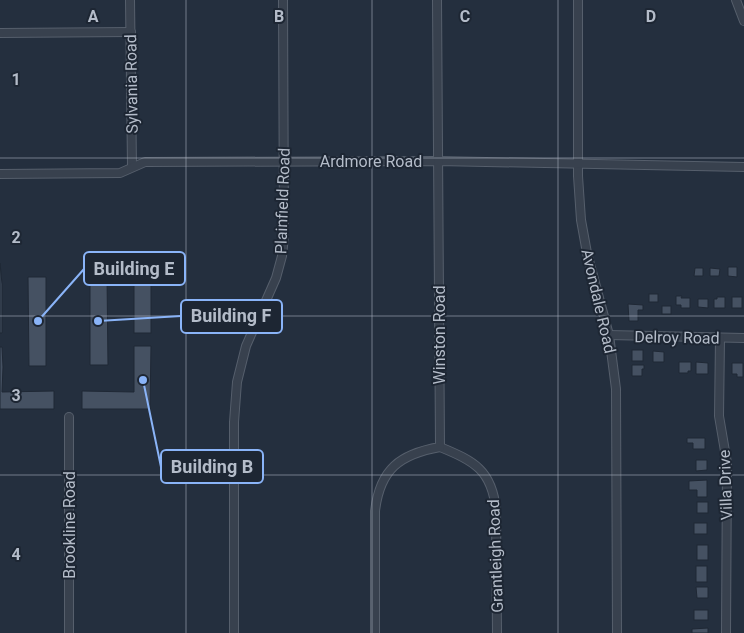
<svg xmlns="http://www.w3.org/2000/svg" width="744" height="633" viewBox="0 0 744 633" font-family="Roboto,sans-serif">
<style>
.building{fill:#455162;stroke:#1f2835}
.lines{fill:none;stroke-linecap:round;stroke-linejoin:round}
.street-casing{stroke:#565f6c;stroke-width:10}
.street{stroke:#38414e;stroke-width:8}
.grid{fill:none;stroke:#b4bcc9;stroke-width:1;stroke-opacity:0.55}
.labels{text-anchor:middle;stroke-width:4;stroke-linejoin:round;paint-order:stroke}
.street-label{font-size:16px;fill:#b4bcc9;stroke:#1d2633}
.grid-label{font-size:16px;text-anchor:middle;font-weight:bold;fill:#b4bcc9;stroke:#1d2633;stroke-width:4;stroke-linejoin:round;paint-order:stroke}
.leader{fill:none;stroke:#8ab4f8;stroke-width:2}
.callout-dot{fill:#8ab4f8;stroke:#1d2633;stroke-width:2}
.callout{fill:#1d2633;stroke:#8ab4f8;stroke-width:2}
.callout-label{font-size:18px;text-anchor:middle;font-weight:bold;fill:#b4bcc9}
</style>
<rect width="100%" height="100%" fill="#242f3e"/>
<g class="building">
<path d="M 0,263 L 2,284 L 2,333 L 0,333 Z"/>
<rect x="134" y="263" width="17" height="70"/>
<path d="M 728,267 L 737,267 L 737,277 L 728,276 Z"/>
<path d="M 695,268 L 703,268 L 703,276 L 694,276 Z"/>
<path d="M 710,268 L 720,269 L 719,276 L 710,276 Z"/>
<path d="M 28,277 L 46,277 L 46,366 L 29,366 Z"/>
<path d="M 90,277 L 107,277 L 108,365 L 90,365 Z"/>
<rect x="649" y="294" width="9" height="8"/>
<path d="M 676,296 L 682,296 L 681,298 L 690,298 L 690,308 L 681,308 L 681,305 L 676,305 Z"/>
<path d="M 717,297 L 725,297 L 725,308 L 714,308 L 714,299 L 717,299 Z"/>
<rect x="732" y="297" width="10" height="11"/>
<path d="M 698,299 L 708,299 L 708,308 L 698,307 Z"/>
<path d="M 628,304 L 643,305 L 643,310 L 638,310 L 638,321 L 629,321 Z"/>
<rect x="662" y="306" width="9" height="8"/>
<path d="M 134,346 L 151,346 L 150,409 L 82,409 L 82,391 L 134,392 Z"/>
<path d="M 0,347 L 2,347 L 3,367 L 2,392 L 54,391 L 54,409 L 0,409 Z"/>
<rect x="632" y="350" width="11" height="11"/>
<path d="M 653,351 L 664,352 L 664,362 L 653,362 Z"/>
<path d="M 679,362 L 691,362 L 691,371 L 688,371 L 688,373 L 679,373 Z"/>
<path d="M 696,362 L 708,363 L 708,374 L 696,374 Z"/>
<path d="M 732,363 L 743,363 L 743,377 L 737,377 L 737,374 L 732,374 Z"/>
<path d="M 632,365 L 644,365 L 644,369 L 642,369 L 642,376 L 632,376 Z"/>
<path d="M 687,438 L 705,438 L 705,449 L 693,449 L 693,443 L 687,443 Z"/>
<path d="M 696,460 L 707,460 L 707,470 L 696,471 Z"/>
<path d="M 707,480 L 707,497 L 697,497 L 697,490 L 689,490 L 689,481 Z"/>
<rect x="697" y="502" width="11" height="11"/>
<rect x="694" y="523" width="13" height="11"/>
<rect x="697" y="545" width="11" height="15"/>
<rect x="696" y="566" width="11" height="16"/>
<path d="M 696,587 L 708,587 L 708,598 L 697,598 Z"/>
<rect x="694" y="610" width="14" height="10"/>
<path d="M 708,628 L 708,633 L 692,633 L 692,629 Z"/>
</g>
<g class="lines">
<defs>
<g id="street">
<path d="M 130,0 L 132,167"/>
<path d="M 578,0 L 578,176 L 581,220 L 587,253 L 609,335 L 616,389 L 617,633"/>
<path d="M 736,0 L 744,21"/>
<path d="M 0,33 L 131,32"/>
<path d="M 0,174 L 120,173 L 145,162 L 438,161 L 744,167"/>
<path d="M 609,335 L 744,338"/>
<path d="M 720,338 L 719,416 L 727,463 L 726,633"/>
<path d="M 69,417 L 69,633"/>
<path d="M 440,447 C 474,461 492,470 496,510 L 497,633"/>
<path d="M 234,633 L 234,422 L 237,382 L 246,346 L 276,278 L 282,256 L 284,236 L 283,0"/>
<path d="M 375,633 L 375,511 C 380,469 400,454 440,447 L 437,0"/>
</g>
</defs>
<use href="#street" class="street-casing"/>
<use href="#street" class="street"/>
</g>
<path class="grid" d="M 186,0 L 186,633M 372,0 L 372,633M 558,0 L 558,633M 0,158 L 744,158M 0,316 L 744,316M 0,475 L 744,475"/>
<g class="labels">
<g class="street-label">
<text transform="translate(131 84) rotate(-91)" y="6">Sylvania Road</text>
<text x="371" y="167">Ardmore Road</text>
<text transform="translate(282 201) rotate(-88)" y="6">Plainfield Road</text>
<text transform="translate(599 301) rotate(77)" y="6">Avondale Road</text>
<text transform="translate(439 335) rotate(-90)" y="6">Winston Road</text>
<text transform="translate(677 337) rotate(1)" y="6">Delroy Road</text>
<text transform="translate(725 485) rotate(-92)" y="6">Villa Drive</text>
<text transform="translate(69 525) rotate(-90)" y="6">Brookline Road</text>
<text transform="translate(495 556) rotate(-92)" y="6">Grantleigh Road</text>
</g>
</g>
<g class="grid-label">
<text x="93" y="22">A</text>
<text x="279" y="22">B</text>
<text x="465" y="22">C</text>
<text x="651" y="22">D</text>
<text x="16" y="85">1</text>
<text x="16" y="243">2</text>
<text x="16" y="401">3</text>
<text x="16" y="560">4</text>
</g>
<path class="leader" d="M38 321L84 269M98 321L181 316M143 380L161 467"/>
<g class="callout-dot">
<circle cx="38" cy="321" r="5"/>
<circle cx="98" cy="321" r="5"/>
<circle cx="143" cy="380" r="5"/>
</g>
<g class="callout">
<rect x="84" y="252" width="101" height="33" rx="5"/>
<rect x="181" y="300" width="101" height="33" rx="5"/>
<rect x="161" y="450" width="102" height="33" rx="5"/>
</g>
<g class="callout-label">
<text x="134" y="275">Building E</text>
<text x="231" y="322">Building F</text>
<text x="212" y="473">Building B</text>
</g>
</svg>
